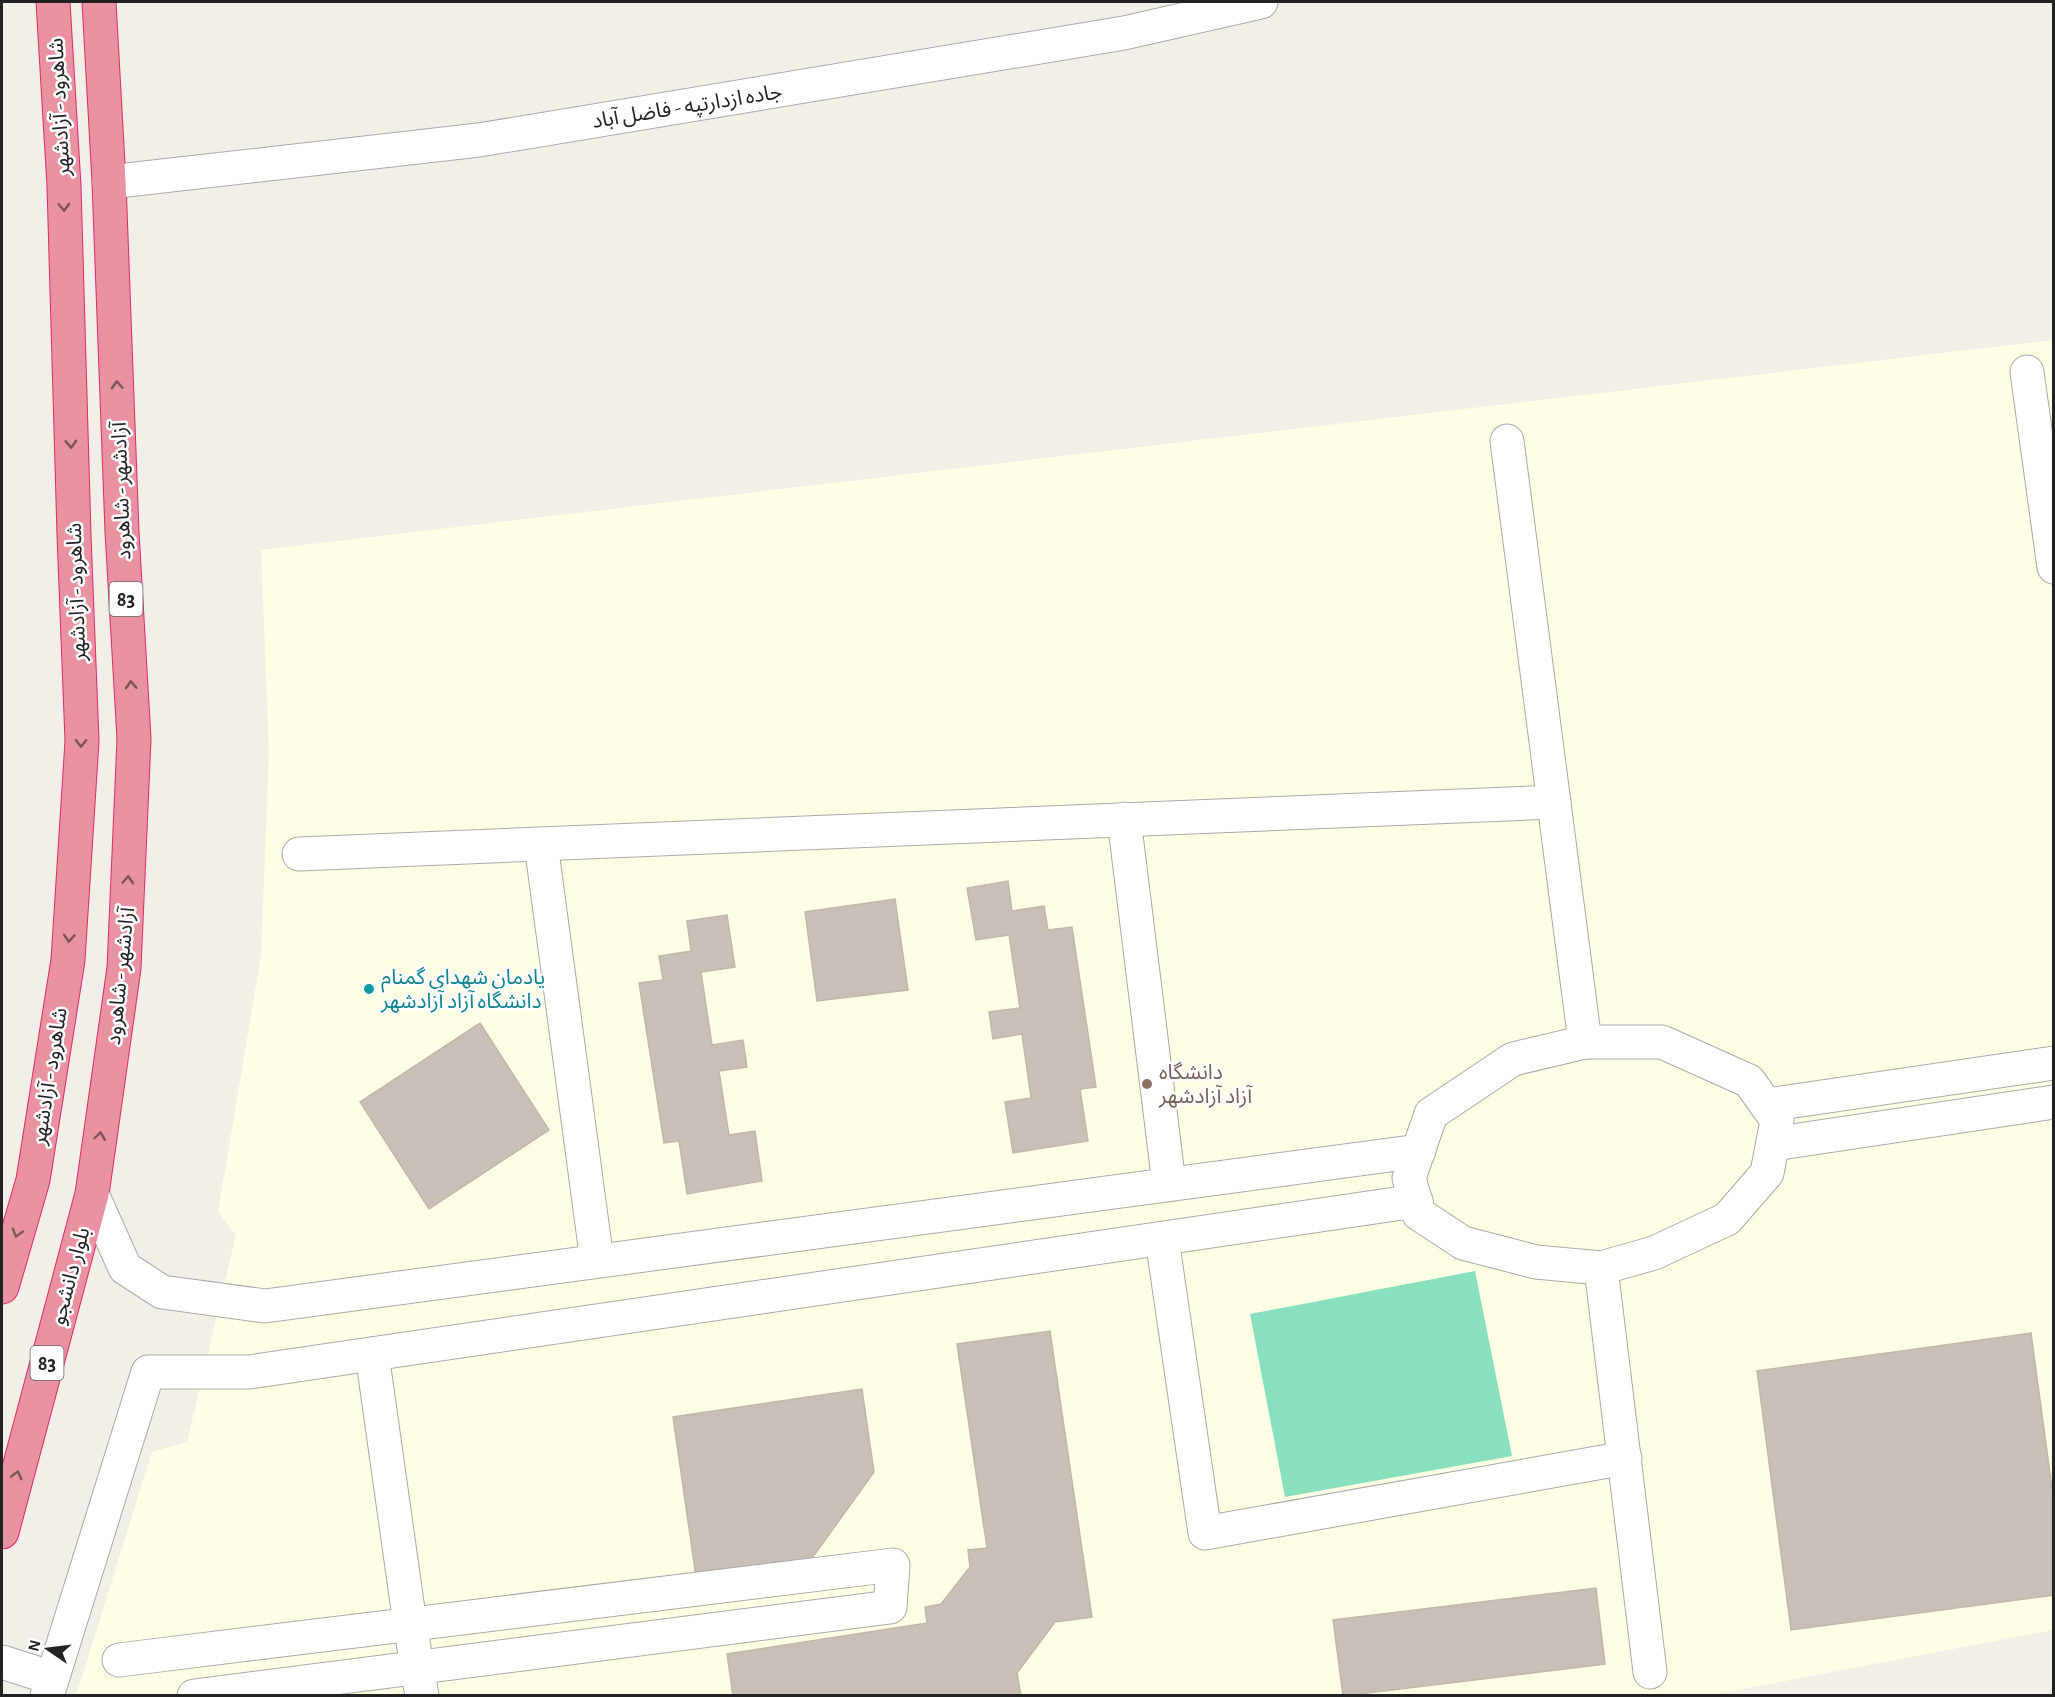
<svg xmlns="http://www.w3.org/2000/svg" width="2055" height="1697" viewBox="0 0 2055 1697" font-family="'Alegreya Sans','Noto Sans Arabic',sans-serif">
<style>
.education{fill:#ffffe5}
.pitch{fill:#88e0be}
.building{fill:#c7bfb8;stroke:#c4b6ab;stroke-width:1.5}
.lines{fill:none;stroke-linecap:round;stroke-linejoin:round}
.minor-casing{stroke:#a9a9a9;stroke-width:35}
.highway-casing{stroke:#dc2a67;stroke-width:35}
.minor{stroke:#fff;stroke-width:33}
.highway{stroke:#e892a2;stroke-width:33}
.oneway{stroke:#7b545c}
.culture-dot{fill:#0f9aa8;stroke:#fff;stroke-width:2}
.education-dot{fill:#8d6e63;stroke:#fff;stroke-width:2}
.labels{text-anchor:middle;stroke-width:5;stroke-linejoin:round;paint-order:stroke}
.shield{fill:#fff;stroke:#646464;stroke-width:1.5}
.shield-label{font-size:20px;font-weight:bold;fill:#222}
.street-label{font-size:21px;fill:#222;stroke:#fff}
.culture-label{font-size:21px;fill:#0d838f;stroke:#fff;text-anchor:start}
.education-label{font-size:21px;fill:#785e54;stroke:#fff;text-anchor:start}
</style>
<rect width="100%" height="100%" fill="#f2efe9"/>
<path class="education" d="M 2053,340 L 2053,1630 L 1706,1696 L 76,1696 L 152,1452 L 187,1442 L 236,1235 L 218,1212 L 261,956 L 269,751 L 261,550 Z"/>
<path class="pitch" d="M 1475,1271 L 1512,1456 L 1285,1497 L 1250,1314 Z"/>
<g class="building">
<path d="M 1008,881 L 1012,911 L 1044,906 L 1048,930 L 1072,927 L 1096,1087 L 1080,1089 L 1088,1141 L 1013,1153 L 1005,1102 L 1031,1098 L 1022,1034 L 993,1039 L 989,1012 L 1020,1008 L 1009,935 L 976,940 L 967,888 Z"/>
<path d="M 895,899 L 908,990 L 817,1001 L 805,912 Z"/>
<path d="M 727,915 L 735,967 L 701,972 L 712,1045 L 743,1040 L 747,1067 L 719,1071 L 729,1135 L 755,1131 L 762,1181 L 687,1194 L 679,1141 L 664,1143 L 639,983 L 663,980 L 659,956 L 691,951 L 687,921 Z"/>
<path d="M 480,1023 L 549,1130 L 429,1209 L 360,1102 Z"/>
<path d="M 1050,1331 L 1092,1617 L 1055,1622 L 1017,1673 L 1021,1696 L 733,1696 L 727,1654 L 927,1623 L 925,1607 L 941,1604 L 970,1567 L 968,1550 L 987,1548 L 957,1344 Z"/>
<path d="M 2031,1333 L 2054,1503 L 2054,1595 L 1791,1630 L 1757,1371 Z"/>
<path d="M 862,1389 L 874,1472 L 810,1561 L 696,1577 L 673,1417 Z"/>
<path d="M 1596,1588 L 1605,1664 L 1343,1696 L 1333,1620 Z"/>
</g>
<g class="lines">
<defs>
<g id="minor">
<path d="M 109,182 L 479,140 L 1124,33 L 1261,2"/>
<path d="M 2027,372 L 2054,567"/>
<path d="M 1507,441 L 1585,1042"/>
<path d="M 1124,819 L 1169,1184"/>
<path d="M 541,844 L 597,1261"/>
<path d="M 299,854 L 1554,802"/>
<path d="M 1585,1042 L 1662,1042 L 1749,1081 L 1777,1120 L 1767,1173 L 1727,1219 L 1654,1253 L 1601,1268 L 1536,1262 L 1463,1243 L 1419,1214 L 1409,1178 L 1431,1114 L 1513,1059 Z"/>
<path d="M 1767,1105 L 2054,1063"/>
<path d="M 1773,1144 L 2054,1102"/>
<path d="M 92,1194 L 125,1268 L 162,1292 L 265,1306 L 1419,1151"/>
<path d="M 1162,1239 L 1205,1533 L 1625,1458"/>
<path d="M 1601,1268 L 1650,1672"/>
<path d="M 372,1354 L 410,1624 L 422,1696"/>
<path d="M 119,1660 L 893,1565 L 890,1607 L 194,1696"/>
<path d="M 2,1662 L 52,1678"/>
<path d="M 47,1696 L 148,1372 L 249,1372 L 1416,1201"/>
</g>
<g id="highway">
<path d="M 2,1287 L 33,1180 L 68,960 L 82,741 L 74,535 L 64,186 L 53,2"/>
<path d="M 2,1532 L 92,1194 L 124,968 L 134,739 L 122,532 L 109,182 L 99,2"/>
</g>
</defs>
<use href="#minor" class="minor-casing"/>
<use href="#highway" class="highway-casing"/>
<use href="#minor" class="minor"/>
<use href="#highway" class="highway"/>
</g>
<defs><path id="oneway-chevron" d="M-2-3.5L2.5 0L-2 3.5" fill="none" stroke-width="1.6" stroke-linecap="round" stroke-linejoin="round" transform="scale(1.5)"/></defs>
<g class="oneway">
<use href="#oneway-chevron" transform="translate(64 207) rotate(88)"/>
<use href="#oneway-chevron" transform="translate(117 385) rotate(-92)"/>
<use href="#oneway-chevron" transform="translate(71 444) rotate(88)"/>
<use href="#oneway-chevron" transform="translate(131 685) rotate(-93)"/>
<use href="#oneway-chevron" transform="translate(81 743) rotate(91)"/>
<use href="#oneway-chevron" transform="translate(128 880) rotate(-88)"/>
<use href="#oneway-chevron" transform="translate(69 938) rotate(94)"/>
<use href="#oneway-chevron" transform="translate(100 1136) rotate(-82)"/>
<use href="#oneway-chevron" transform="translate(17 1233) rotate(106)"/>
<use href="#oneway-chevron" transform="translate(17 1475) rotate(-75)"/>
</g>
<circle class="culture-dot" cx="369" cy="989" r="6"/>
<circle class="education-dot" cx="1147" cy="1084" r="6"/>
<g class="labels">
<g class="shield">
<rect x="109.5" y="582" width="33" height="34" rx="4.5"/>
<rect x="30.5" y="1346" width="33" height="34" rx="4.5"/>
</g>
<g class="shield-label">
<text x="126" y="606">83</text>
<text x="47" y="1370">83</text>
</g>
<g class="street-label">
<text transform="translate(687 106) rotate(-9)" y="7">جاده‌ ازدارتپه - فاضل آباد</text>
<text transform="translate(59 107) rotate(-93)" y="7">شاهرود - آزادشهر</text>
<text transform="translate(121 491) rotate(-92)" y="7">آزادشهر - شاهرود</text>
<text transform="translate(76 592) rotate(-92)" y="7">شاهرود - آزادشهر</text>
<text transform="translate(120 976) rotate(-84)" y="7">آزادشهر - شاهرود</text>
<text transform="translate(49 1076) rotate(-81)" y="7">شاهرود - آزادشهر</text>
<text transform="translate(70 1276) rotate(-75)" y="7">بلوار دانشجو</text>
</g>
<g class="culture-label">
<text x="381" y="984">یادمان شهدای گمنام<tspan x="381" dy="24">دانشگاه آزاد آزادشهر</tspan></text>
</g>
<g class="education-label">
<text x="1159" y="1079">دانشگاه<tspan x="1159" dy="24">آزاد آزادشهر</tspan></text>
</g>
</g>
<rect width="2055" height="1697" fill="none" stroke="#222222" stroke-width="6"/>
<g transform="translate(48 1649) rotate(284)" stroke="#ffffff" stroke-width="4.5" paint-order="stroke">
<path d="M0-4.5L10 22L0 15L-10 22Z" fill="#222222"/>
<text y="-9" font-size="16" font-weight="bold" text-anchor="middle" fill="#222222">N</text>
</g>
</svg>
